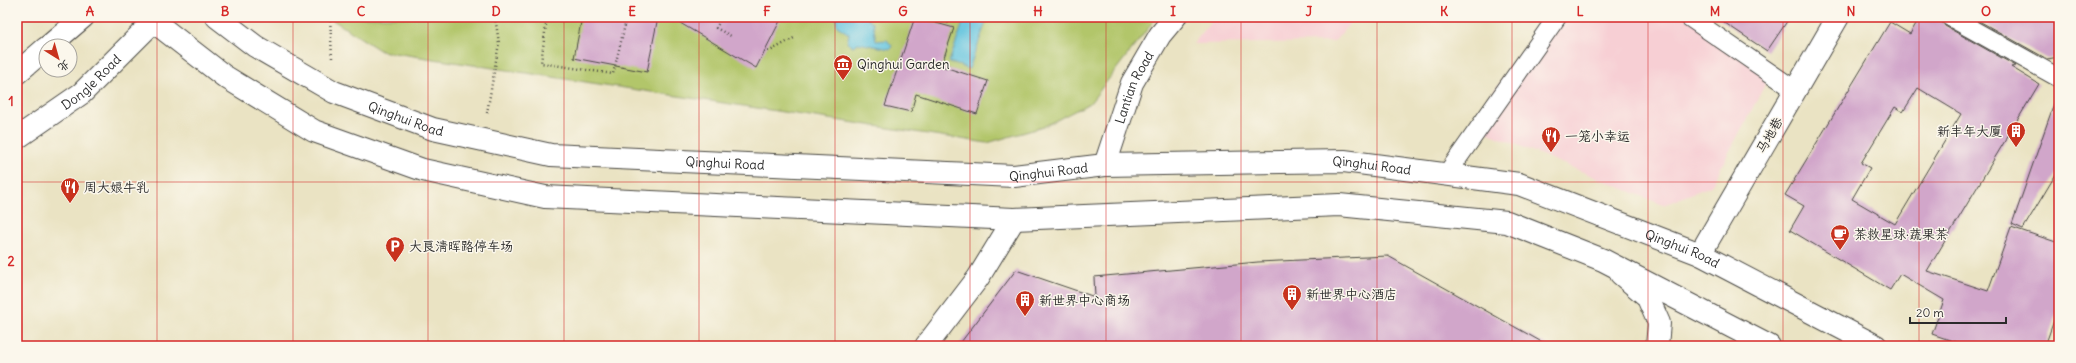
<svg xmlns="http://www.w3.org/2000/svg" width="2076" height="363" viewBox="0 0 2076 363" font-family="Delius,'LXGW WenKai TC',sans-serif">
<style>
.built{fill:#f7cfd4}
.green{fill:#b2c66a;stroke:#6e784a}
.water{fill:#60c3de;stroke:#467784}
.building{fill:#d1a6ca;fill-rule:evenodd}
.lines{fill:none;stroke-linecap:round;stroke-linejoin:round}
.service-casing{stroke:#484742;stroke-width:20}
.minor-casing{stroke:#484742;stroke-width:24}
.tertiary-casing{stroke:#484742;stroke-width:24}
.path{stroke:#484742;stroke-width:2.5;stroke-dasharray:1 3;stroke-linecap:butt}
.service{stroke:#fff;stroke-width:18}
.minor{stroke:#fff;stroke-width:22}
.tertiary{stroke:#fff;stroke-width:22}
.grid{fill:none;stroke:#d62828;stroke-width:1;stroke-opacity:0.55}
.labels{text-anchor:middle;stroke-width:3;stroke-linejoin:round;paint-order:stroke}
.poi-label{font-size:13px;fill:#2b2b2b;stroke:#fbf7ec;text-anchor:start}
.street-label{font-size:13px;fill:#2b2b2b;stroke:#fbf7ec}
.neatline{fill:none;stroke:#d62828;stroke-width:1.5}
.grid-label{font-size:13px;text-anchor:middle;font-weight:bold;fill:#d62828}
</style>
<rect width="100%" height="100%" fill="#fbf7ec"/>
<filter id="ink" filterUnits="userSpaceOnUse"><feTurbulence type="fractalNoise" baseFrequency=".025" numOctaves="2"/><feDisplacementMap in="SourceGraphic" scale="8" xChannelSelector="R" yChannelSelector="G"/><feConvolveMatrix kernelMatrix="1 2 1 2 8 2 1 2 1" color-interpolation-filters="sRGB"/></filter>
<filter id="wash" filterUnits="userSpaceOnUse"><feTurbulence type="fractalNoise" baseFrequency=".012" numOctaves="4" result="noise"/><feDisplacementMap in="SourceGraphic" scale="16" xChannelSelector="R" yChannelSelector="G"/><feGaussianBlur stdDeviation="0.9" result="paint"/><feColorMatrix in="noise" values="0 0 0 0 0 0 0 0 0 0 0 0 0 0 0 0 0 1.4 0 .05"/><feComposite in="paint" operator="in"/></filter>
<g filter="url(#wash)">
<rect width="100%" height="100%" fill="#eae3c3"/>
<g class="built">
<path d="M 1215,17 L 1355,17 L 1334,42 L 1193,44 Z"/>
<path d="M 1548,17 L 1704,17 L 1775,66 L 1711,186 L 1663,205 L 1469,125 Z"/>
</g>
<path class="green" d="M 328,17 L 1157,17 L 1090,103 L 1043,127 L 987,143 L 381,51 Z"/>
<g class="water">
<path d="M 836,17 L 866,17 L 873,23 L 876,41 L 887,40 L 892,46 L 890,49 L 858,43 L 853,46 L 847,43 L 849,34 L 837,26 Z"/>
<path d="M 957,17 L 988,17 L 969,69 L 949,62 L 964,20 Z"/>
</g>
<g id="blocks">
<g class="building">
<path d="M 582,17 L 658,17 L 647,72 L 574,58 Z"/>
<path d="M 670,17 L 782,17 L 756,68 Z"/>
<path d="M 915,17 L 954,28 L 941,66 L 988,81 L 977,114 L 916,94 L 911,112 L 885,106 Z"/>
<path d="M 1716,17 L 1790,17 L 1767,51 Z"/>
<path d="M 1920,17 L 1940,17 L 1945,26 L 2016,66 L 2011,67 L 2039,84 L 1927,271 L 1988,291 L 2011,227 L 2059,243 L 2059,306 L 2045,346 L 1967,346 L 1932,334 L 1944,300 L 1900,274 L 1890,290 L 1790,230 L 1804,206 L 1785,195 L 1890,22 L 1910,34 ZM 1918,88 L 1961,114 L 1895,224 L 1852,199 L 1870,168 L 1861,163 L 1895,107 L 1903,112 Z"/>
<path d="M 1972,17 L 2059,17 L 2059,57 L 2047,59 Z"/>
<path d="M 2055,101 L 2059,102 L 2059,169 L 2023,229 L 2012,224 Z"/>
<path d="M 1388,256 L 1549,346 L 958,346 L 1016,270 L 1095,297 L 1094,277 L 1258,262 Z"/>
</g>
</g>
</g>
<g filter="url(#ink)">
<use href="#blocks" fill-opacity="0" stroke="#484742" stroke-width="1"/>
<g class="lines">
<defs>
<g id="service">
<path d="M 1689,17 L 1795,90"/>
<path d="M 1950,17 L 2059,78"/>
<path d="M 1446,175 L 1557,17"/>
</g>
<g id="minor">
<path id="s1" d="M 1105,165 L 1132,83 L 1160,35 L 1175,17"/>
<path d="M 1700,254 L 1838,17"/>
<path d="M 1621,274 L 1647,296 L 1659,323 L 1657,346"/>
<path d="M 926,346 L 978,278 L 1014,219"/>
</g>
<g id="tertiary">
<path d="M 148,17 L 224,76 L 314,131 L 423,170 L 545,197 L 1014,219 L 1339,205 L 1507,222 L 1603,260 L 1769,346"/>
<path id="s2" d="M 217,17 L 255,46 L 334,92 L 433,129 L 551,155 L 1014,176 L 1105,165 L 1344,161 L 1519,184 L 1700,254 L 1876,346"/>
<path d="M 49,46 L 83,17"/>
<path d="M 17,73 L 46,48"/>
<path id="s3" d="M 17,138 L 82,93 L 158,17"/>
</g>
</defs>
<use href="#service" class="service-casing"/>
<use href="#minor" class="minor-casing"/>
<use href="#tertiary" class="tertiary-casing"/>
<g class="path">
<path d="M 330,17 L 332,58"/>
<path d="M 547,17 L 541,63 L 613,74 L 627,17"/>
<path d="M 722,17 L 716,28 L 731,36"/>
<path d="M 937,17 L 949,23 L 951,17"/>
<path d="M 764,52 L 770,51 L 794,38"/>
<path d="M 487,113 L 499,43 L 495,17"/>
</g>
<use href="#service" class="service"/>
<use href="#minor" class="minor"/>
<use href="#tertiary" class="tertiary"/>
</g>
</g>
<path class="grid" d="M 157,17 L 157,346M 293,17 L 293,346M 428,17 L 428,346M 564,17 L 564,346M 699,17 L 699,346M 835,17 L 835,346M 970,17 L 970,346M 1106,17 L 1106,346M 1241,17 L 1241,346M 1377,17 L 1377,346M 1512,17 L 1512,346M 1648,17 L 1648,346M 1783,17 L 1783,346M 1919,17 L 1919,346M 17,182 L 2059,182"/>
<defs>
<symbol id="museum-pin" viewBox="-11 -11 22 30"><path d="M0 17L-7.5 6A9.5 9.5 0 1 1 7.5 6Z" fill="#c8321e" stroke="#fbf7ec"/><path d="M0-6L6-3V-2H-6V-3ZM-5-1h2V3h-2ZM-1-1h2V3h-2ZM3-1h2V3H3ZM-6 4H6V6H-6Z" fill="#fff"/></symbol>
<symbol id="building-pin" viewBox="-11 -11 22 30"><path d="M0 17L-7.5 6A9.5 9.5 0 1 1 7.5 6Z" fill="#c8321e" stroke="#fbf7ec"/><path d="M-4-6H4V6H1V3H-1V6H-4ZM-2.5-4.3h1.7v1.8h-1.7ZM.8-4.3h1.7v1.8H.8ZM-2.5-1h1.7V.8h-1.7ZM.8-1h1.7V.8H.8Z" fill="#fff"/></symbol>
<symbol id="restaurant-pin" viewBox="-11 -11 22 30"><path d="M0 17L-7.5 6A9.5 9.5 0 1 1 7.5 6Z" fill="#c8321e" stroke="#fbf7ec"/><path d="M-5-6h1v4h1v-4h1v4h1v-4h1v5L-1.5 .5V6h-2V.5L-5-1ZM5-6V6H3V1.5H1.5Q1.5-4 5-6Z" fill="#fff"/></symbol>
<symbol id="cafe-pin" viewBox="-11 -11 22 30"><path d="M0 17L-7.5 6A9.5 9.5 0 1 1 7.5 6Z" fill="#c8321e" stroke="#fbf7ec"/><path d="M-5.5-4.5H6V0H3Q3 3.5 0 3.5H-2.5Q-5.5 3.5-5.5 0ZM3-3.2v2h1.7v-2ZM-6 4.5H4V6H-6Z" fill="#fff"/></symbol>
<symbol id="parking-pin" viewBox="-11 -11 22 30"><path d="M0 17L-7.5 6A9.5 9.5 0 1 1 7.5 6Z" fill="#c8321e" stroke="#fbf7ec"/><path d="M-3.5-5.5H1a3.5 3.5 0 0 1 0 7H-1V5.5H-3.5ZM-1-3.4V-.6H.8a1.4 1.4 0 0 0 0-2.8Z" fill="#fff"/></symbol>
</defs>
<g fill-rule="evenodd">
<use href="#museum-pin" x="832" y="53" width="22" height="30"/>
<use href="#building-pin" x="2005" y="120" width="22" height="30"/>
<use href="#restaurant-pin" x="1540" y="125" width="22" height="30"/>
<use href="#restaurant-pin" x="59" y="176" width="22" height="30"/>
<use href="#cafe-pin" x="1829" y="223" width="22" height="30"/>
<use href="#parking-pin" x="384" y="235" width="22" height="30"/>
<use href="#building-pin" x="1281" y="283" width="22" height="30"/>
<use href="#building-pin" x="1014" y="289" width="22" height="30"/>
</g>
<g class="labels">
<g class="poi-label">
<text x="857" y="69">Qinghui Garden</text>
<text x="2002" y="136" text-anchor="end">新丰年大厦</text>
<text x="1565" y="141">一笼小幸运</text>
<text x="84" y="192">周大娘牛乳</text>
<text x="1854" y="239">茶救星球·蔬果茶</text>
<text x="409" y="251">大良清晖路停车场</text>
<text x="1306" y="299">新世界中心酒店</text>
<text x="1039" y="305">新世界中心商场</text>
</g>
<g class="street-label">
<text dy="5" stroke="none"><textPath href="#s3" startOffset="93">Dongle Road</textPath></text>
<text dy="5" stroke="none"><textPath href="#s1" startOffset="83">Lantian Road</textPath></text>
<text dy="5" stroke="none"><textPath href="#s2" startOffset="216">Qinghui Road</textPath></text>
<text transform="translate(1769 135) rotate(-60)" y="5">马地巷</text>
<text dy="5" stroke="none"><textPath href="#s2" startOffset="540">Qinghui Road</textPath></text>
<text dy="5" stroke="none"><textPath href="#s2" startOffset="1188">Qinghui Road</textPath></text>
<text dy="5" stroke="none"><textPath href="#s2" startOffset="864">Qinghui Road</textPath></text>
<text dy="5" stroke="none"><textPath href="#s2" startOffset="1512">Qinghui Road</textPath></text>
</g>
</g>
<rect width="2076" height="363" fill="none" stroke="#fbf7ec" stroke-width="44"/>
<g transform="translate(58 58) rotate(143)"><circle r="19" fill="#fbf7ec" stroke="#a8a59f"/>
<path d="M0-3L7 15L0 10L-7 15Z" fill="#c8321e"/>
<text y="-6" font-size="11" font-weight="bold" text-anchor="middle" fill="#2b2b2b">北</text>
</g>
<path d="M1910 317v6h96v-6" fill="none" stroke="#2b2b2b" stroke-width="2"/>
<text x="1916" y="317" font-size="12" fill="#2b2b2b" stroke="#fbf7ec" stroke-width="3" paint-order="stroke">20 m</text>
<rect x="22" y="22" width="2032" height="319" class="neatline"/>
<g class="grid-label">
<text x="90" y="16">A</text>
<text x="225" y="16">B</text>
<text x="361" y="16">C</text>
<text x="496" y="16">D</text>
<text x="632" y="16">E</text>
<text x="767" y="16">F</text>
<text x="903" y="16">G</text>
<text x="1038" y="16">H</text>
<text x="1173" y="16">I</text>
<text x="1309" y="16">J</text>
<text x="1444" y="16">K</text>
<text x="1580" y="16">L</text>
<text x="1715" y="16">M</text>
<text x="1851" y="16">N</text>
<text x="1986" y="16">O</text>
<text x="11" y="106">1</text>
<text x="11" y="266">2</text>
</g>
</svg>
